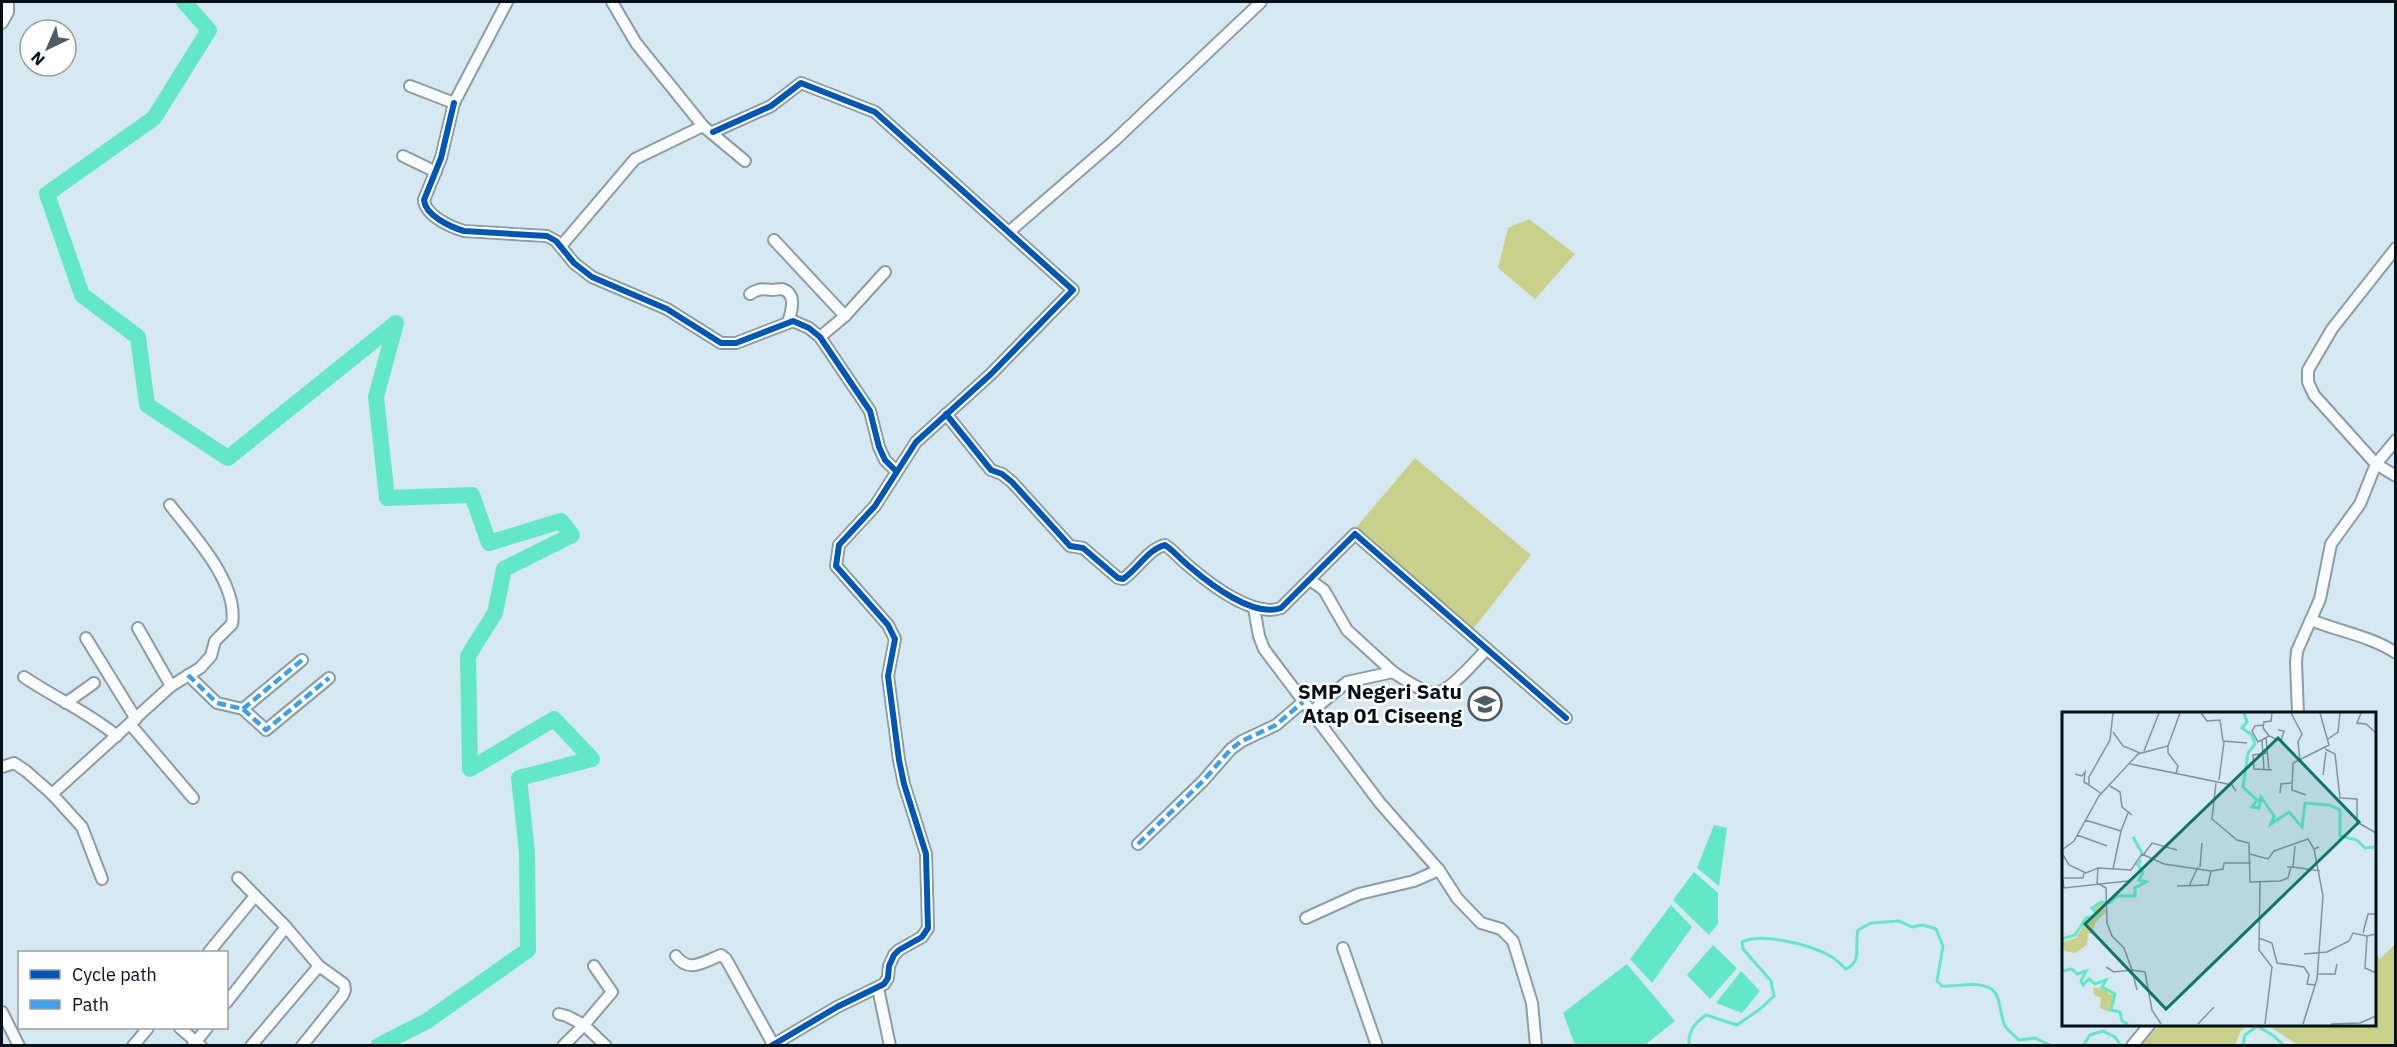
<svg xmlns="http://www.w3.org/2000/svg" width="2397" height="1047" viewBox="0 0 2397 1047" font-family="'IBM Plex Sans',sans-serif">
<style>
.green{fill:#c9d08a}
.water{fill:#62e8c7}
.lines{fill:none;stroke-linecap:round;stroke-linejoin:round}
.stream{stroke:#62e8c7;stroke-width:3}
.river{stroke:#62e8c7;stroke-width:16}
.minor-casing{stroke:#8c9da4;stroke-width:14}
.minor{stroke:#f9fcfd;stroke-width:10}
.quiet{stroke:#3ca1ea;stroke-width:4.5;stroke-dasharray:9 4.5;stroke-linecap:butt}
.cycleway-casing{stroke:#fff;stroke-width:10}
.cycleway{stroke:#0057b8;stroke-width:6}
.labels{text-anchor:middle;stroke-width:5;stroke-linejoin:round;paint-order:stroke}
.poi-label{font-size:21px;font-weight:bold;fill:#031118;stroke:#fff;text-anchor:end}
.inset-river{fill:none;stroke:#62e8c7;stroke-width:3}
.inset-road{fill:none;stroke:#82939b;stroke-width:1.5}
.view{fill:#0f766e;fill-opacity:0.15;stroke:#0f766e;stroke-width:3}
.inset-edge{fill:none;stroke:#031118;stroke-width:3}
</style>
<rect width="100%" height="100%" fill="#d6e9f2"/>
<g class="green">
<path d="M 1529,219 L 1575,254 L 1535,299 L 1498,268 L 1508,228 Z"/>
<path d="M 1415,458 L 1531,555 L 1470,633 L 1354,530 Z"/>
<path d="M 2395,944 L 2395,1045 L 2298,1045 L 2267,1025 L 2374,1024 L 2375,953 L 2380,959 Z"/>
<path d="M 2160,1025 L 2160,1024 L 2248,1025 L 2241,1031 L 2235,1045 L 2140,1045 Z"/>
</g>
<g class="water">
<path d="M 1714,825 L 1727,828 L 1719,886 L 1697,868 Z"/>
<path d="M 1694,872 L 1718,893 L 1718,924 L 1709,935 L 1673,900 Z"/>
<path d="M 1671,905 L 1692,927 L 1652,983 L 1630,959 Z"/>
<path d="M 1713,945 L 1737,968 L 1710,999 L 1687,975 Z"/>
<path d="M 1627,964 L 1675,1021 L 1645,1045 L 1575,1045 L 1563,1013 Z"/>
<path d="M 1741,971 L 1760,991 L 1742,1013 L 1716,1003 Z"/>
</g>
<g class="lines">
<g class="stream">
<path d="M 1689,1046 C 1688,1030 1695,1023 1706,1015 L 1737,1025 L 1760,1009 L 1774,996 L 1771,981 L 1743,949 L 1742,942 C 1762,932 1812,945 1832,957 C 1837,960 1841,965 1846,969 C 1863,961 1854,946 1858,930 L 1871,923 L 1899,921 L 1912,927 L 1923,925 L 1936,929 L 1943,946 L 1937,981 L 1942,986 C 1954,987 1968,983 1980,985 C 2004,988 1997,1009 2005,1026 C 2008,1031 2015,1036 2019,1040 L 2035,1038 L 2052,1046"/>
<path d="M 2083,1046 L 2090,1035 L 2103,1031 L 2115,1037 L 2121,1046"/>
<path d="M 2243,1046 L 2245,1035 L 2257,1026 L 2274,1036 L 2284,1046"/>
</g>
<path class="river" d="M 184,2 L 209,30 L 154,118 L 47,194 L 82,295 L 138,337 L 147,405 L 228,458 L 396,323 L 376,397 L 387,498 L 472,495 L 489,543 L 561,521 L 572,535 L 504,569 L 495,613 L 468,656 L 470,769 L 554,719 L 592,759 L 519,778 L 527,852 L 528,950 L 427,1021 L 378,1046"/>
<defs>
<g id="minor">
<path d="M 612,2 L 636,43 L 703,126"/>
<path d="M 2,23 L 8,12 L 8,2"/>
<path d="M 410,86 L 454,103 L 507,2"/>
<path d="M 454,103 L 441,158 L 424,200 C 425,215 450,227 464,231 L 547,236 L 556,241 L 574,263 L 592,277 L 667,309 L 721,343 L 736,343 L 793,321 L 809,328 L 820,337 L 870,411 L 879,447 L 885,460 L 896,471"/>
<path d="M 713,132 L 771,106 L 801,83 L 875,112 L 1073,290 L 991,374 L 916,442 L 875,506 L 839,545 L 836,566 L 888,625 L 895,639 L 888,676 L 899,760 L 904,784 L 926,854 L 928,928 L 922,937 L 899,950 L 894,955 L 889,966 L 888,978 L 884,984 L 837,1007 L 771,1046"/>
<path d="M 403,156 L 436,172"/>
<path d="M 1010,231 L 1114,141 L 1261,2"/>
<path d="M 774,240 L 845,316"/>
<path d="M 561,246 L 635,159 L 703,126 L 745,161"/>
<path d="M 750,294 C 759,288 763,289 772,290 C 776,290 779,289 782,289 C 798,294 791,312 788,323"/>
<path d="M 820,337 L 845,316 L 885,272"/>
<path d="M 946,414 L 991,470 L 1002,474 L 1012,482 L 1070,546 L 1083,548 L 1118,578 L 1123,579 C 1137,570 1148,549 1165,545 C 1174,551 1181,560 1190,567 C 1211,585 1254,618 1281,608 L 1355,534 L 1566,718"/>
<path d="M 2396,440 L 2376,464 L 2396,476"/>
<path d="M 1310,580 L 1324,590 L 1347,630 L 1393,672"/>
<path d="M 1254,608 L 1259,636 L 1264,649 L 1380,803 L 1439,870 L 1457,898 L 1481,923 L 1501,929 L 1513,941 L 1532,1003 L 1536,1046"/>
<path d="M 2311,620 C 2338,631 2373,637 2396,653"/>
<path d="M 138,628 L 171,686"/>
<path d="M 86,638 L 136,719"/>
<path d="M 188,675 L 217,703 L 243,709 L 266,730 L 329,678"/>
<path d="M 24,677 C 55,698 88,712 117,736"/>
<path d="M 66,703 L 94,683"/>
<path d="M 243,709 L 302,660"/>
<path d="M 1311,712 L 1347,682 L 1393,672 C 1404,679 1421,692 1434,693 C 1448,694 1477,659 1487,649"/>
<path d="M 2298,714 L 2296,662 L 2297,651 L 2320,599 L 2331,544 L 2360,504 L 2376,464 L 2314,395 L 2308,382 L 2308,370 L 2332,329 L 2396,248"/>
<path d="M 130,724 L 193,798"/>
<path d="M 2,767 L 14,763 L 26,771 L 52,794 L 171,686 L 200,668 L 211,656 L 215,641 L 232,624 C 239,583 193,535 170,505"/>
<path d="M 52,794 L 82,827 L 102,879"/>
<path d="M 1138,844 L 1203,781 L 1231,749 L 1242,741 L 1276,725 L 1303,702"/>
<path d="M 238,878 L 286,927 L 319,966 L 344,984 L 345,990 L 343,995 L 302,1046"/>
<path d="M 1306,918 L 1359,894 L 1414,881 L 1439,870"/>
<path d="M 1343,948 L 1377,1046"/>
<path d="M 209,952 L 255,896"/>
<path d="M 676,956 C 689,974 705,961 721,955 L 726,959 L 773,1044"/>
<path d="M 594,966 L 612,992 L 584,1025 L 606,1046"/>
<path d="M 878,988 L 890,1046"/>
<path d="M 226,1003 L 286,927"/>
<path d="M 2,1012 L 19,1046"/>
<path d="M 559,1014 L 567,1016 L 584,1025 L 563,1046"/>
<path d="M 180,1028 L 201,1046"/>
<path d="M 193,1045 L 207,1028"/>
<path d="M 133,1046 L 148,1028"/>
<path d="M 251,1046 L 319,966"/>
<path d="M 2132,1046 L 2150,1024"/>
</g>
</defs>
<use href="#minor" class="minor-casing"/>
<use href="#minor" class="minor"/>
<g class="quiet">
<path d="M 188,675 L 217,703 L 243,709 L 266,730 L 329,678"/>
<path d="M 243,709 L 302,660"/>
<path d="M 1138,844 L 1203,781 L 1231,749 L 1242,741 L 1276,725 L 1303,702"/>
</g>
<defs>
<g id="cycleway">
<path d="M 454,103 L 441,158 L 424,200 C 425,215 450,227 464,231 L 547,236 L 556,241 L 574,263 L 592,277 L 667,309 L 721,343 L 736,343 L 793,321 L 809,328 L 820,337 L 870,411 L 879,447 L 885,460 L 896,471"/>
<path d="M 713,132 L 771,106 L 801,83 L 875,112 L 1073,290 L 991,374 L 916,442 L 875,506 L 839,545 L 836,566 L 888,625 L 895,639 L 888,676 L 899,760 L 904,784 L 926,854 L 928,928 L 922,937 L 899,950 L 894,955 L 889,966 L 888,978 L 884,984 L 837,1007 L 771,1046"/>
<path d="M 946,414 L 991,470 L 1002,474 L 1012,482 L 1070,546 L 1083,548 L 1118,578 L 1123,579 C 1137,570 1148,549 1165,545 C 1174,551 1181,560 1190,567 C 1211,585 1254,618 1281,608 L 1355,534 L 1566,718"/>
</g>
</defs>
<use href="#cycleway" class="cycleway-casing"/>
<use href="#cycleway" class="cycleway"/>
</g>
<defs>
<symbol id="school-ring" viewBox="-11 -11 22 22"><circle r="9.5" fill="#fff" stroke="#4d5d64" stroke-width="1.5"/><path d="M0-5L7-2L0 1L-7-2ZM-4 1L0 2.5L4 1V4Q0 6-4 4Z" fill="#4d5d64"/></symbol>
</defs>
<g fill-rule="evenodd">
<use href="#school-ring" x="1466" y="685" width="38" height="38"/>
</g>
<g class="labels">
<g class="poi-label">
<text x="1462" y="699">SMP Negeri Satu<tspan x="1462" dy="24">Atap 01 Ciseeng</tspan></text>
</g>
</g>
<g transform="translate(2062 712)">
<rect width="314" height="314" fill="#d6e9f2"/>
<path d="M 40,191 L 44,200 L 33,211 L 31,221 L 26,222 L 25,233 L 13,241 L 3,239 L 0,230 L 14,226 L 23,211 L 36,203 L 32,196 ZM 31,276 L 44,276 L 47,282 L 53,283 L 47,300 L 38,296 L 39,286 L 32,283 Z" fill="#c9d08a"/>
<path class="inset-river" d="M 182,1 L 185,10 L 180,16 L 190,23 L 193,32 L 186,41 L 181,75 L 195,88 L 190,95 L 197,96 L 199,85 L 212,104 L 209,112 L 227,100 L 240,115 L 243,91 L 267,93 L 278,98 L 278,124 L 295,128 L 303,136 L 314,135M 71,125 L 80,141M 0,227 L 13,223 L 24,206 L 36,203 L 30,196 L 39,190 L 48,191 L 54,184 L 73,184 L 73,176 L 84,170 L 77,168 L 81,160 L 76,153 L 79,148M 0,259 L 10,257 L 15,262 L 24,259 L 19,269 L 21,273 L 27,267 L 33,272 L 44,268 L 40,275 L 53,282 L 49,298 L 58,300 L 60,309 L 66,312"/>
<path class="inset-road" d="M 139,1 L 145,9 L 158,8 L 161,29 L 185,31M 229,1 L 240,22 L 236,30 L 238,48M 299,1 L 295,11 L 304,12 L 314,21M 201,13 L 193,14 L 190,19 L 196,30 L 207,24M 201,16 L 207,24 L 219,29 L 222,19 L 216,18M 201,16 L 202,10 L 209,9 L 210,1M 51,20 L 61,34 L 78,41M 204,26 L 207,58M 266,27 L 276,20 L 278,1M 200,28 L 202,58M 106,34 L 106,41 L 116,54 L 114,62M 263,37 L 273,42 L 278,86 L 295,87 L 295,110 L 314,121M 82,39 L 97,1M 205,41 L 191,43 L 192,57 L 210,58M 68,52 L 170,73 L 174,79M 13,62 L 20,64 L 23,60 L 22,70 L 27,73M 261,63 L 264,40M 157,68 L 162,30M 154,71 L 150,107 L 175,128 L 187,131 L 188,170 L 218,169 L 226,166 L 229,155M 48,74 L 58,80 L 60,95 L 70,103M 218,81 L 219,72 L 229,71M 40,82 L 27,73 L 27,65 L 48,28 L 51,1M 244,83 L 230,78 L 231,51 L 267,33 L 258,1M 23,108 L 59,119 L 66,101M 15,123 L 45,134M 0,138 L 12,129 L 37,84 L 76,42 L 106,34 L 118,1M 0,141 L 7,153 L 24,161 L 36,156 L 69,158 L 80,142 L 102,152 L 149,159 L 161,157 L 162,151 L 189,151M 82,142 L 90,131 L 115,138M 188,142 L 206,147 L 212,139 L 246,127 L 252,137M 138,155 L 140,131M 225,155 L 231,155 L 233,134M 231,155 L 258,159M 36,156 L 35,171 L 44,176 L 45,211 L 50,224 L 62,236 L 70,258 L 83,260 L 90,298 L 99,312M 51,157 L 59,119M 0,162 L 2,176 L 66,169M 2,166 L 21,166 L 22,161M 198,170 L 197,238 L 210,255 L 203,312M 115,174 L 146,173 L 149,159M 127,174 L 136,155M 301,221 L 306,202 L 314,202M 314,222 L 305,224 L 303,256 L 314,261M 197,226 L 210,231 L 215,251 L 242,255 L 247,263 L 245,272 L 254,273M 242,242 L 265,240 L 287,229 L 291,221 L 305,224M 44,255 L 52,260 L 70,258 L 75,278M 255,262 L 273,262 L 275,252M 136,312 L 152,295M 241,312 L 255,267 L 261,184 L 252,137 L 257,135M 269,312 L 298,311 L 314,304"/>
<path class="view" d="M 216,26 L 297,110 L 104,297 L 23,212 Z"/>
<rect width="314" height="314" class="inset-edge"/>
</g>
<rect width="2397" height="1047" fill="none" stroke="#031118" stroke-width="6"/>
<rect x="18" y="951" width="210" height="78" fill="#ffffff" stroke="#9aa0a3" stroke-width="1.5"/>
<rect x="30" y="970" width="30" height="9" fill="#0057b8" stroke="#9aa0a3" stroke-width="1.5"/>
<text x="72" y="981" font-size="18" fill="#031118">Cycle path</text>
<rect x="30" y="1000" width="30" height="9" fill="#3ca1ea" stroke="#9aa0a3" stroke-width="1.5"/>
<text x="72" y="1011" font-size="18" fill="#031118">Path</text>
<g transform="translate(48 48) rotate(224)"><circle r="28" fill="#ffffff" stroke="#9aa0a3" stroke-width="1.5"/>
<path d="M0-4.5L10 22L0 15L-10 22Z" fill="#4d5d64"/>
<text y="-9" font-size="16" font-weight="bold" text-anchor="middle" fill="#031118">N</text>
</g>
</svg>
